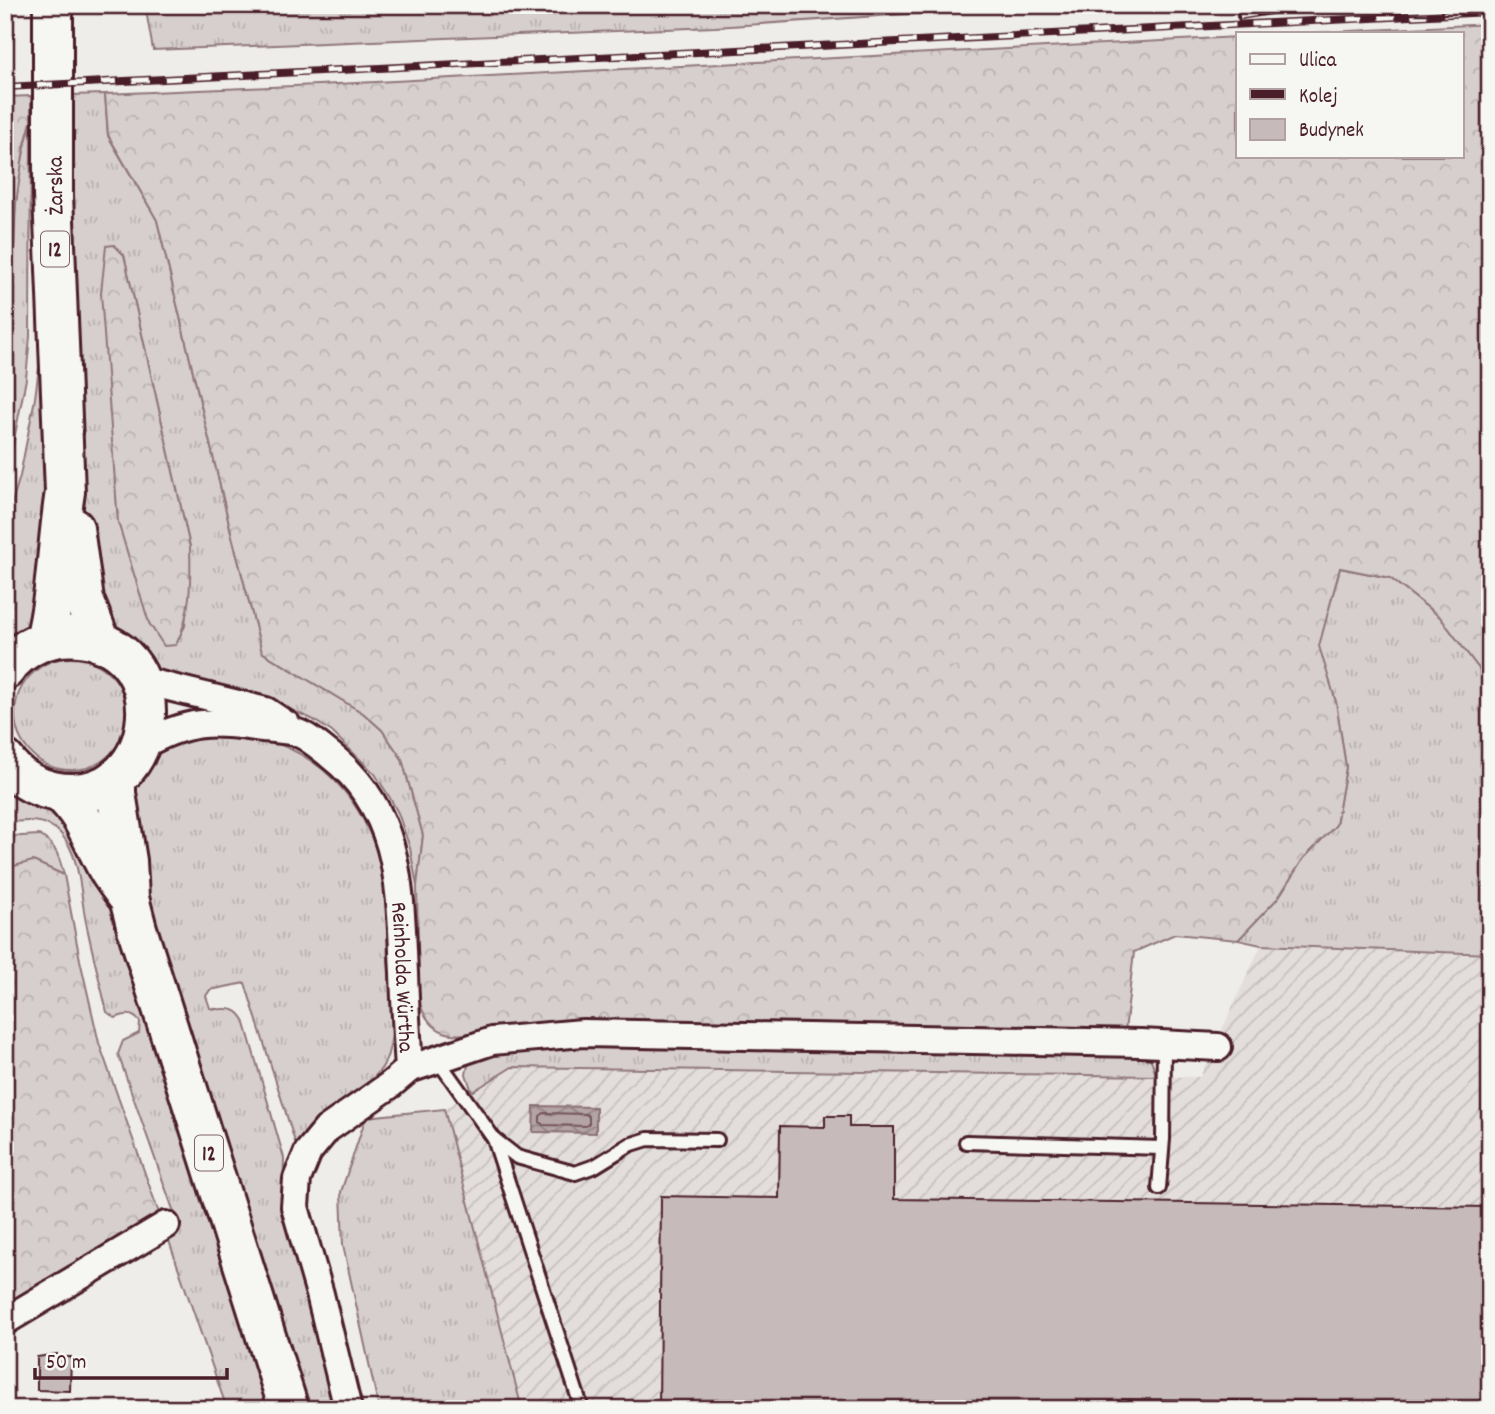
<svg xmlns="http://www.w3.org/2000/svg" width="1495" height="1414" viewBox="0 0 1495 1414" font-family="Dekko,sans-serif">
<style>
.industrial{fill:url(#industrial-furrows)}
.grass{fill:url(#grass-tufts);stroke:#90777c;stroke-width:2;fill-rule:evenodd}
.forest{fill:url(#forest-crowns);stroke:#90777c;stroke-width:2}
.water{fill:url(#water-waves);stroke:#8a6f74;stroke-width:2}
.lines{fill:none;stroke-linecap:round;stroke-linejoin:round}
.shore{stroke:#74545c;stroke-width:2}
.building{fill:#c6babb;stroke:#4a1f2b;stroke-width:2}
.service-casing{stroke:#4a1f2b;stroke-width:18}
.minor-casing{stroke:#4a1f2b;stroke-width:32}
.primary-casing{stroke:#4a1f2b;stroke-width:44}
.service{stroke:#f6f6f2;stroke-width:12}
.minor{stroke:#f6f6f2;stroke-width:26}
.primary{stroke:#f6f6f2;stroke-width:38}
.rail-casing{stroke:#4a1f2b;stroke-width:8}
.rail{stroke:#f6f6f2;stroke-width:5;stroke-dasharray:16;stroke-linecap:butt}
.labels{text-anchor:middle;stroke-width:5;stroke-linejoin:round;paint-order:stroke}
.shield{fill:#f6f6f2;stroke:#7e6067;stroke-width:2}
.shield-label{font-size:21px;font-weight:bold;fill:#4a1f2b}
.street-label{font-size:23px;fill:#4a1f2b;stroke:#f6f6f2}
</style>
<defs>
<pattern id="industrial-furrows" width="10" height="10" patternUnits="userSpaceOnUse" patternTransform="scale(1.75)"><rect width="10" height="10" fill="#e3dedc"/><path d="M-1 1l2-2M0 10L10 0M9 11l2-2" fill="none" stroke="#c4bebd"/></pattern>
<pattern id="grass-tufts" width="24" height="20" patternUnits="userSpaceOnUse" patternTransform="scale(1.75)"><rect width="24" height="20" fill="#d7cfce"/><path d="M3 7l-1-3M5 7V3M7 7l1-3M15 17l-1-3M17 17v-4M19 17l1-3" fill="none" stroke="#bab1b1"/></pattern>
<pattern id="forest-crowns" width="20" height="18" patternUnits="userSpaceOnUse" patternTransform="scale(1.75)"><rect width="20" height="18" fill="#d7cfce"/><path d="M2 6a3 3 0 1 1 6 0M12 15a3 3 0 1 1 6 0" fill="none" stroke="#bab1b1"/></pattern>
<pattern id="water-waves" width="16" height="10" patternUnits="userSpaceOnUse" patternTransform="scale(1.75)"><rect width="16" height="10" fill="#b4a4a5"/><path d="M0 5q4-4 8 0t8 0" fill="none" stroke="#948587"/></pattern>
</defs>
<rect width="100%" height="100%" fill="#efedea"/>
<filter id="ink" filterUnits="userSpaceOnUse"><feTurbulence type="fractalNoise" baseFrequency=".0143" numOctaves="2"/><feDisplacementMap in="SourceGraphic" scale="14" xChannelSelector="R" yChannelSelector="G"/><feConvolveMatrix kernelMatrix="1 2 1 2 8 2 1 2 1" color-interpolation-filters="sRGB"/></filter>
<g filter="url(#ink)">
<path class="industrial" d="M 1261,945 L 1490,954 L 1490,1409 L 522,1409 L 444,1109 L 512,1067 L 1200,1077 Z"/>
<g class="grass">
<path d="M 145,5 L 1042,5 L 715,27 L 153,50 Z"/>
<path d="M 105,94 L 108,136 L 157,220 L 232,536 L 262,652 L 363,713 L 382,730 L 402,759 L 423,835 L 417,886 L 410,848 L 398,813 L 390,798 L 375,774 L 332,732 L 312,719 L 261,697 L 163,678 L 114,634 L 88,546 L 83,506 L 70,95 ZM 124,255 L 190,547 L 190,571 L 185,626 L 175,645 L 164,645 L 118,522 L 111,409 Z"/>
<path d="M 31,122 L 30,336 L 26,379 L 5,485 L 5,347 C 16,300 11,250 16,202 C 19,175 24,148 31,122 Z"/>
<path d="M 43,294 L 51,504 L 40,618 L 5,652 L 5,527 L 20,476 L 35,398 L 39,367 Z"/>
<path d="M 1340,568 L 1390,578 L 1440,617 L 1483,674 L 1490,673 L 1490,954 L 1261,945 L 1238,940 L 1278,898 L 1303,859 L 1336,824 L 1346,767 L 1336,702 L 1318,646 Z"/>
<circle cx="71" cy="714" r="56"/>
<path d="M 218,731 C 237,735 258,736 276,743 C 332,763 368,811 381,868 C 388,898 387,928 388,958 C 390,991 399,1034 384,1064 C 375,1083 333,1109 316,1124 C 309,1130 305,1137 298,1143 L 295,1142 L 245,983 L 210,990 L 206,996 L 210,1008 C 224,1012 234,1003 244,1020 L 284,1158 L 283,1201 L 340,1409 L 303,1409 L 144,896 L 132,781 L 156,751 L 167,743 Z"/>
<path d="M 5,782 L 51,802 L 99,879 L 133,964 L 273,1409 L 227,1409 L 167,1235 L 176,1218 L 118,1054 L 123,1041 L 139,1033 L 140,1022 C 132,1012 126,1014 115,1018 L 107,1012 C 100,982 92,952 86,922 C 80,895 81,856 61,834 C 47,818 25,820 5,823 Z"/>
<path d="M 39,835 C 57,845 59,857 64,875 L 33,861 L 5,872 L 5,837 Z"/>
<path d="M 665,1048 L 1148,1055 L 1152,1062 L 1156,1076 L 512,1067 L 472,1092 L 466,1074 L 469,1061 C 532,1043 600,1049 665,1048 Z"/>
<path d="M 444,1109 L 522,1409 L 379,1409 L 343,1245 L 341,1192 L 366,1117 Z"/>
</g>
<g class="forest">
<path d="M 1490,24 L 1490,673 L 1483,674 L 1440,617 L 1390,578 L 1340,568 L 1319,646 L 1336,702 L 1346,767 L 1336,825 L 1303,859 L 1278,898 L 1238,940 L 1175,934 L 1134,952 L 1125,1031 L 560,1023 C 547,1023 534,1022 522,1024 C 480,1027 438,1056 419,1002 L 417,886 L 423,835 L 402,759 L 382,730 L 363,713 L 262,652 L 232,536 L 157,220 L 108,135 L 105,94 L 318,85 L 1238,37 L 1238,156 L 1462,156 L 1462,33 L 1309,33 Z"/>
<path d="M 31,96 L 31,122 L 24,148 L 16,203 L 10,326 L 5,347 L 5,97 Z"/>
<path d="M 114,245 L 124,255 L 190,547 C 191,580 191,615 176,645 L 164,646 L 149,623 L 118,522 L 101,293 L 106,246 Z"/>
<path d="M 33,861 L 64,875 L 80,960 L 99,1043 L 160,1216 L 5,1306 L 5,872 L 10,867 Z"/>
</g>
<path class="water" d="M 534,1106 L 596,1107 L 596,1133 L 533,1132 Z"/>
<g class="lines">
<path class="shore" d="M 544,1113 L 586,1114 L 589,1117 L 589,1123 L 586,1126 L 543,1125 L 540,1122 L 540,1116 Z"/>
</g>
<g class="building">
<path d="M 825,1116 L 849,1116 L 849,1127 L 894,1127 L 894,1199 L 1490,1207 L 1490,1409 L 1385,1409 L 1386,1402 L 1122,1399 L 1122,1409 L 659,1409 L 661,1196 L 779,1198 L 780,1126 L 825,1127 Z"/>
<path d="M 57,1354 L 57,1357 L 71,1357 L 70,1391 L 37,1390 L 37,1357 Z"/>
</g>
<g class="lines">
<defs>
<g id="service">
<path d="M 437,1059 L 494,1139 L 582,1409"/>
<path d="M 494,1139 L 517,1157 L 575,1173 L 595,1166 L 629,1145 L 648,1139 L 717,1140"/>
<path d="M 966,1142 L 1161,1148"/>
<path d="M 1159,1188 L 1163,1139 L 1164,1044"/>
</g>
<g id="minor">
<path d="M 140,680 L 266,711 L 287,725"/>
<path id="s1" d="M 141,746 C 188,719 211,721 263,728 C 273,729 285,730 295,732 C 308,736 320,747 330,755 C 402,811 400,891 404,973 C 405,1005 407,1037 409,1069"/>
<path d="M 5,1321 L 166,1225"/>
<path d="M 348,1409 L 320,1294 L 295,1207 L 297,1179 L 308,1152 L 327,1129 L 390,1085 L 409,1069 L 492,1041 L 583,1033 L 1141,1043 L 1218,1047"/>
</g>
<g id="primary">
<path d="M 74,528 L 84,600 L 101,643"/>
<path d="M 45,640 C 57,592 57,541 65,492 L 53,195 L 53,5"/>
<path d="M 5,670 C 22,646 50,634 80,637 C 183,648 159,813 53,791 C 34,787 16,776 5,760"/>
<path d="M 116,778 L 116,793 L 127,861 L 129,898 L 137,929 L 289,1409"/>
<path d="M 61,793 C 83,812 92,840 106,866 C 111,876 119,885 125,894"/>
</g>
</defs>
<use href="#service" class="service-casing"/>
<use href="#minor" class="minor-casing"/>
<use href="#primary" class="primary-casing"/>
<use href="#service" class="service"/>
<use href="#minor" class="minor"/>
<use href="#primary" class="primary"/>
<defs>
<g id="rail">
<path d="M 1240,16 L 1309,5"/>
<path d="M 5,87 L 1490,12"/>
</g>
</defs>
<use href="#rail" class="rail-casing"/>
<use href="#rail" class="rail"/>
</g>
</g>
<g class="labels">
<g class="shield">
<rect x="41" y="231.5" width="28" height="35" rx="5"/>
<rect x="195" y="1135.5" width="28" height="35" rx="5"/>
</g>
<g class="shield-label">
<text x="55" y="256">12</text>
<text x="209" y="1160">12</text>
</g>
<g class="street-label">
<text transform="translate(54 186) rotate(-91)" y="8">Żarska</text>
<text dy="8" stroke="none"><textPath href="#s1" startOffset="444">Reinholda Würtha</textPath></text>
</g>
</g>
<rect width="1495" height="1414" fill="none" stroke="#f6f6f2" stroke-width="28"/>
<rect x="14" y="14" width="1467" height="1386" fill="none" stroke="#4a1f2b" stroke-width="2.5" filter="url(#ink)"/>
<rect x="1236" y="32" width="228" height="126" fill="#f6f6f2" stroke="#b1a0a2" stroke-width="2"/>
<rect x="1250" y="54" width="35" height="10" fill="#f6f6f2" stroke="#b1a0a2" stroke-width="2"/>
<text x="1299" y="66" font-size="21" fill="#4a1f2b">Ulica</text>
<rect x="1250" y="89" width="35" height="10" fill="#4a1f2b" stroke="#b1a0a2" stroke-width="2"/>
<text x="1299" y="102" font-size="21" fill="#4a1f2b">Kolej</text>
<rect x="1250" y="119" width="35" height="21" fill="#c6babb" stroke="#b1a0a2" stroke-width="2"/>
<text x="1299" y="136" font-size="21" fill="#4a1f2b">Budynek</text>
<path d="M35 1368v10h192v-10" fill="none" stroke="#4a1f2b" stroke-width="3.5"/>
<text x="46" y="1368" font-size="21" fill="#4a1f2b" stroke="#f6f6f2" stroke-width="5" paint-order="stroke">50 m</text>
</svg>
